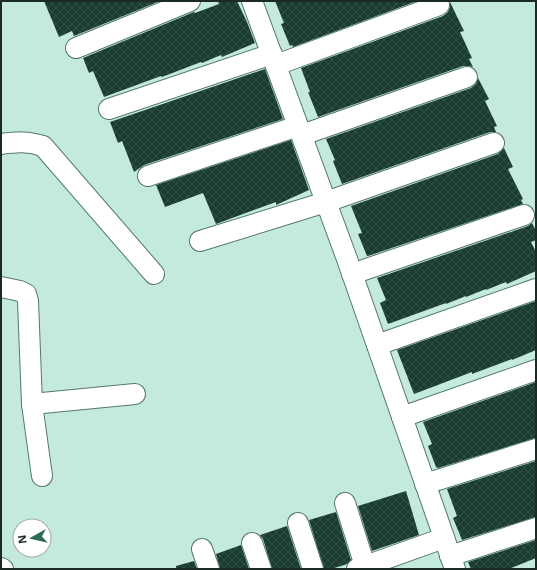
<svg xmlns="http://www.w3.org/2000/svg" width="537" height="570" viewBox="0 0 537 570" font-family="'Open Sans',sans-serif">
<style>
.building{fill:url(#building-cross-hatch)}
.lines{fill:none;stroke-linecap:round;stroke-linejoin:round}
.minor-casing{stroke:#55786c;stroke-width:22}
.minor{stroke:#fff;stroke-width:20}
</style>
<defs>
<pattern id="building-cross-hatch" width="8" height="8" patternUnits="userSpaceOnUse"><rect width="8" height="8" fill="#1a3c32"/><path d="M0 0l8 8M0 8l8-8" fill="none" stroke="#325047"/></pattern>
</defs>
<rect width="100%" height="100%" fill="#c3eadc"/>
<g class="building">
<path d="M 44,1 L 160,1 L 74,36 L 72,31 L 59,37 Z"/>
<path d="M 218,1 L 237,1 L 247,22 L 255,43 L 222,57 L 221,55 L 202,63 L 201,62 L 162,77 L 161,76 L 104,97 L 93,71 L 89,73 L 83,58 L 194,12 L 195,13 L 219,4 Z"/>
<path d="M 275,1 L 417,1 L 293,47 L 292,45 L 290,46 L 281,24 L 284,23 Z"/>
<path d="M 450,2 L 464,31 L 460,32 L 472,58 L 469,59 L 473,67 L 469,66 L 463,66 L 318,117 L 308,92 L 310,92 L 301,68 L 443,16 L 448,12 L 450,7 Z"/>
<path d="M 265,69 L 283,119 L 144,165 L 134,172 L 122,141 L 118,143 L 110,122 Z"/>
<path d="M 478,78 L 489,99 L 485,101 L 497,126 L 494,127 L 496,132 L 490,132 L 342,184 L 333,161 L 335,160 L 326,139 L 471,88 L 476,84 Z"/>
<path d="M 291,140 L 309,190 L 276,205 L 276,202 L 216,224 L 203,193 L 165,207 L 156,185 Z"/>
<path d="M 504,148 L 513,167 L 508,169 L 523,199 L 521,200 L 523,204 L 368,256 L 367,256 L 358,234 L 362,233 L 351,206 L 498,154 Z"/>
<path d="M 532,223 L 536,231 L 536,240 L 531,242 L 536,252 L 536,271 L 507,284 L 506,282 L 486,290 L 486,289 L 466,297 L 466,296 L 446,304 L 446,303 L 388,324 L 380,303 L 386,300 L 377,278 L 528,226 Z"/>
<path d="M 536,301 L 536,350 L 512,360 L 512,359 L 472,374 L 472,372 L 414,394 L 397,350 Z"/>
<path d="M 536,382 L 536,438 L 438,468 L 436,467 L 428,446 L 432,444 L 423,422 Z"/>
<path d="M 536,461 L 536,517 L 462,540 L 453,518 L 457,516 L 447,489 Z"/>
<path d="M 406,491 L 419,535 L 372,551 L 358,506 Z"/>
<path d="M 336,512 L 351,560 L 347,564 L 341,566 L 331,569 L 324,569 L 309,520 Z"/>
<path d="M 287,526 L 301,569 L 272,569 L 263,539 L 260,535 Z"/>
<path d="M 536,540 L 536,558 L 509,569 L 471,569 L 468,562 Z"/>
<path d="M 241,545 L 249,569 L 220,569 L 216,554 Z"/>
<path d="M 194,561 L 197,569 L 176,569 L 176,566 Z"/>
</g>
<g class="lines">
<defs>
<g id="minor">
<path d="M 252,1 L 347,259 L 455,569"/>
<path d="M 76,48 L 190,1"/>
<path d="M 276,65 L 439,5"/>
<path d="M 109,109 L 272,54"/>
<path d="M 302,135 L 467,77"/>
<path d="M 1,144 C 16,142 28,141 43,146 L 154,274"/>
<path d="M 148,176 L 298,126"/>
<path d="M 200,241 L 326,202 L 494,143"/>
<path d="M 352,274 L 524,215"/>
<path d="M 1,287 L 20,291 L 26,294 L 28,301 L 32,404 L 42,476"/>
<path d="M 377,345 L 536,289"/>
<path d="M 32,404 L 135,394"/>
<path d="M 402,417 L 536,370"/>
<path d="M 425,484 L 536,449"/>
<path d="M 345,503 L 365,566"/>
<path d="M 298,523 L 313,569"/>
<path d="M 252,543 L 261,569"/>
<path d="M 202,549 L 209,569"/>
<path d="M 450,556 L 536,528"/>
<path d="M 1,568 L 3,569"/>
<path d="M 357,569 L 444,538"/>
</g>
</defs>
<use href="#minor" class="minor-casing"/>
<use href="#minor" class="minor"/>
</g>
<rect width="537" height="570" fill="none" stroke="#1b2a25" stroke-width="4"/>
<g transform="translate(32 538) rotate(262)"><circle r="19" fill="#ffffff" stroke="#a4aaa8"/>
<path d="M0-3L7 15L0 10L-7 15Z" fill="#2b6b58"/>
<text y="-6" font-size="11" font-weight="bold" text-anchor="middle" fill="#1b2a25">N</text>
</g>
</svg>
